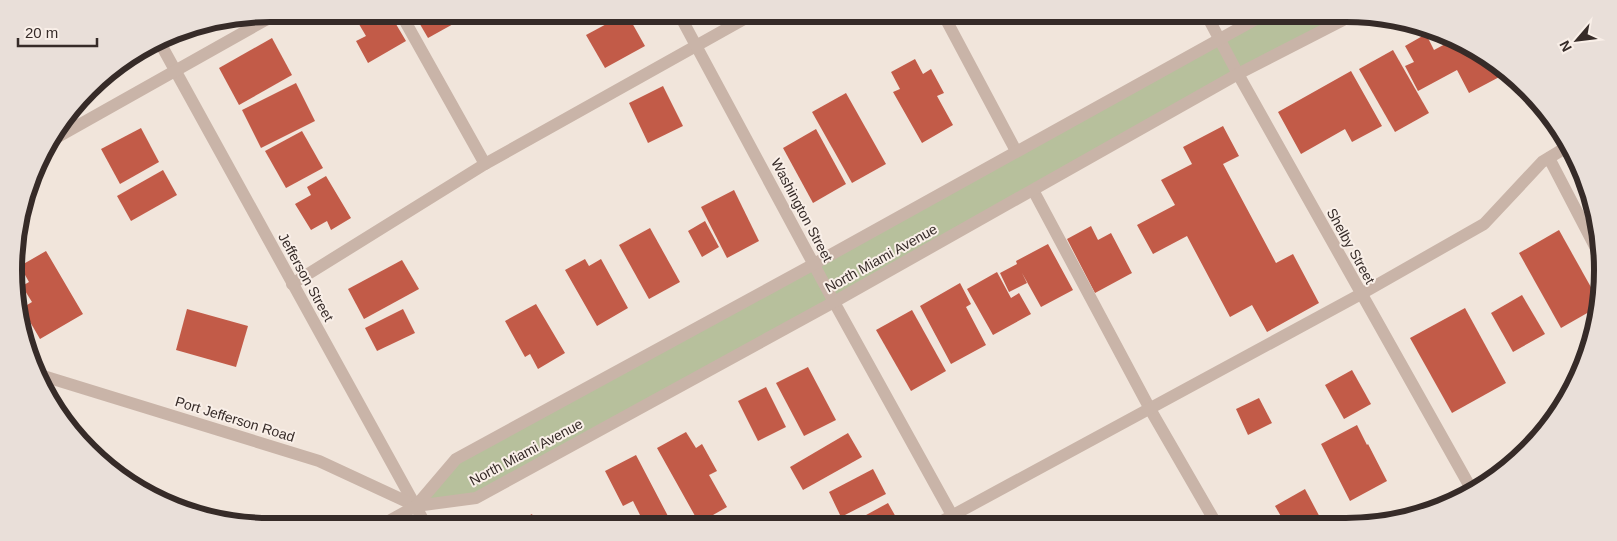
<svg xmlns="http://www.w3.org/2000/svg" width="1617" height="541" viewBox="0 0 1617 541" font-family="Arial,sans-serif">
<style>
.green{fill:#b7c09c}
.building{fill:#c25b48}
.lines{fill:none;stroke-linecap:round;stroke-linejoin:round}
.lane{stroke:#c9b4a8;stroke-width:12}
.street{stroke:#c9b4a8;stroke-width:12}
.labels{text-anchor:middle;stroke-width:4;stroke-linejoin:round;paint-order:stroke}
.street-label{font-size:14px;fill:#362b28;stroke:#f9efe8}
.rim{fill:none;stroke:#362b28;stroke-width:6}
</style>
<rect width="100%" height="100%" fill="#f1e5db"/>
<path class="green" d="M 1265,14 L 1346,14 L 476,498 L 416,506 L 456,459 Z"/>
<g class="building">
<path d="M 353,14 L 390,14 L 406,41 L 368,63 L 356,41 L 366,36 Z"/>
<path d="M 414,14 L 450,14 L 455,23 L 428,38 Z"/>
<path d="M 625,14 L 627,14 L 645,46 L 605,68 L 586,35 Z"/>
<path d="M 1426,34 L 1434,50 L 1449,42 L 1447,40 L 1500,66 L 1505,74 L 1469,93 L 1457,70 L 1418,91 L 1405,66 L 1414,62 L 1405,46 Z"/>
<path d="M 272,38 L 292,75 L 239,105 L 219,68 Z"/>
<path d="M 1393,50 L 1429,113 L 1395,132 L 1359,69 Z"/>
<path d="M 915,59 L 923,74 L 931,69 L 944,93 L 937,96 L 953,125 L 922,143 L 893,92 L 900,89 L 891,72 Z"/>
<path d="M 1351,71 L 1382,126 L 1352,142 L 1345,129 L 1301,154 L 1278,112 Z"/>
<path d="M 296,83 L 315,121 L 261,148 L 242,110 Z"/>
<path d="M 663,86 L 683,126 L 648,143 L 629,103 Z"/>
<path d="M 846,93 L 886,164 L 852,183 L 812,112 Z"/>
<path d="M 1223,126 L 1239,156 L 1223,164 L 1276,263 L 1293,254 L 1319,303 L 1267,332 L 1252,305 L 1230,317 L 1187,236 L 1153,254 L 1137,225 L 1175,205 L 1161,180 L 1192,164 L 1183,147 Z"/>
<path d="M 141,128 L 159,162 L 120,184 L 101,149 Z"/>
<path d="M 816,129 L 846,184 L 813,203 L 783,148 Z"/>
<path d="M 302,131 L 323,168 L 286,188 L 265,151 Z"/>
<path d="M 163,170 L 177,195 L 131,221 L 117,196 Z"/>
<path d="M 326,176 L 351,218 L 331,230 L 327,221 L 311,230 L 295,204 L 311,195 L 307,187 Z"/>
<path d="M 734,190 L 759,241 L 727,258 L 701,207 Z"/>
<path d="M 705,221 L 719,247 L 702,257 L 688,231 Z"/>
<path d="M 1091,226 L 1098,240 L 1111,233 L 1132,273 L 1095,293 L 1067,239 Z"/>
<path d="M 650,228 L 680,282 L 649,299 L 619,245 Z"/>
<path d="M 1559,230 L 1597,298 L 1596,308 L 1561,328 L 1519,253 Z"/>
<path d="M 1048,244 L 1073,290 L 1041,307 L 1022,273 L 1027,283 L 1009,292 L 1000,273 L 1017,264 L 1016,261 Z"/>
<path d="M 46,251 L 83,314 L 40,339 L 22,308 L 32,302 L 22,286 L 29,282 L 20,266 Z"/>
<path d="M 585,259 L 589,266 L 601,259 L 628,308 L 597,326 L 565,270 Z"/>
<path d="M 402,260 L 419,289 L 364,319 L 348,289 Z"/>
<path d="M 997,272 L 1011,298 L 1019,293 L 1031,314 L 993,335 L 967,289 Z"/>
<path d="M 960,283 L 971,304 L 966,307 L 986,345 L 951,364 L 920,306 Z"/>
<path d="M 1522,295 L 1545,334 L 1513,352 L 1491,313 Z"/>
<path d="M 536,304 L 565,353 L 538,369 L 530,354 L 525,357 L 505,321 Z"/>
<path d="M 1465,308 L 1506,383 L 1452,413 L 1410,338 Z"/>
<path d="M 187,309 L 248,326 L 236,367 L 176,350 Z"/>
<path d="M 403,309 L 415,333 L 377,351 L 365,328 Z"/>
<path d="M 912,310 L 946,371 L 911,391 L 876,330 Z"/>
<path d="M 808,367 L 836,420 L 804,436 L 776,383 Z"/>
<path d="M 1352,370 L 1371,404 L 1344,419 L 1325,385 Z"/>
<path d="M 766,387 L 786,427 L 758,441 L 738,401 Z"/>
<path d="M 1259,398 L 1272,423 L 1248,435 L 1236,409 Z"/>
<path d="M 1357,425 L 1367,445 L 1368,444 L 1387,481 L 1350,501 L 1321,444 Z"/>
<path d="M 686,432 L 696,448 L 702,444 L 717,471 L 709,475 L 727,507 L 699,523 L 657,448 Z"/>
<path d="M 848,433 L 862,457 L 803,490 L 790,467 Z"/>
<path d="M 636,455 L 669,518 L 652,527 L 646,527 L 633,501 L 623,506 L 605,471 Z"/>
<path d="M 873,469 L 886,494 L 841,517 L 829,492 Z"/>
<path d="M 1305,489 L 1324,525 L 1286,525 L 1275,506 Z"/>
<path d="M 888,503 L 901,526 L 846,526 Z"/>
<path d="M 532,514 L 538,527 L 508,527 Z"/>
</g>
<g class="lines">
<g class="lane">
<path d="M 401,14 L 485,164"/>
<path d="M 943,14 L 1016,151"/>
<path d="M 1549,158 L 1600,256"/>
<path d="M 1033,190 L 1150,409 L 1217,525"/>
<path d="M 292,284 L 485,164 L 753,14"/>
<path d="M 933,526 L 1361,294 L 1484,224 L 1542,162 L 1570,145"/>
</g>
<g class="street">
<path d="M 679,14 L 834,302 L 958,526"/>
<path d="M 1206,14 L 1238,74 L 1473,492"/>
<path d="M 159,41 L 427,527"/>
<path d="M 54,139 L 276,14"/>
<path d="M 40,375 L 319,461 L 416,506"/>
<path d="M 416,506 L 456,459 L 814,264 L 1265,14"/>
<path d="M 378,527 L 416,506 L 476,498 L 834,302 L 1238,74 L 1353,15"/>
</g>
</g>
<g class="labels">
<g class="street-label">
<text transform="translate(802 210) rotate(62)" y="5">Washington Street</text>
<text transform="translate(1351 246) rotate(61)" y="5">Shelby Street</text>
<text transform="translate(881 258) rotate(-29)" y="5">North Miami Avenue</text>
<text transform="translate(306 277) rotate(61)" y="5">Jefferson Street</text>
<text transform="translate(235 419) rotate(17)" y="5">Port Jefferson Road</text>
<text transform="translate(526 452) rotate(-28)" y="5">North Miami Avenue</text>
</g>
</g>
<path d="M0 0H1617V541H0ZM270 22H1346A248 248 0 0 1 1594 270V270A248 248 0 0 1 1346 518H270A248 248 0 0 1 22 270V270A248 248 0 0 1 270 22Z" fill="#e9dfd9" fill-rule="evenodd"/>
<path class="rim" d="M270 22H1346A248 248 0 0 1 1594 270V270A248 248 0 0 1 1346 518H270A248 248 0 0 1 22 270V270A248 248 0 0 1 270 22Z"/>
<g transform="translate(1577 40) rotate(242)" stroke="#f9efe8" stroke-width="4" paint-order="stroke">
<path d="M0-4L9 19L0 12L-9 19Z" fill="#362b28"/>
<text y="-8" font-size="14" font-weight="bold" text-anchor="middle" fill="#362b28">N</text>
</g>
<path d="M18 38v8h79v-8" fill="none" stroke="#362b28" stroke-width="2.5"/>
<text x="25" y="38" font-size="15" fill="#362b28" stroke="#f9efe8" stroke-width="4" paint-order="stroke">20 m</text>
</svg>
